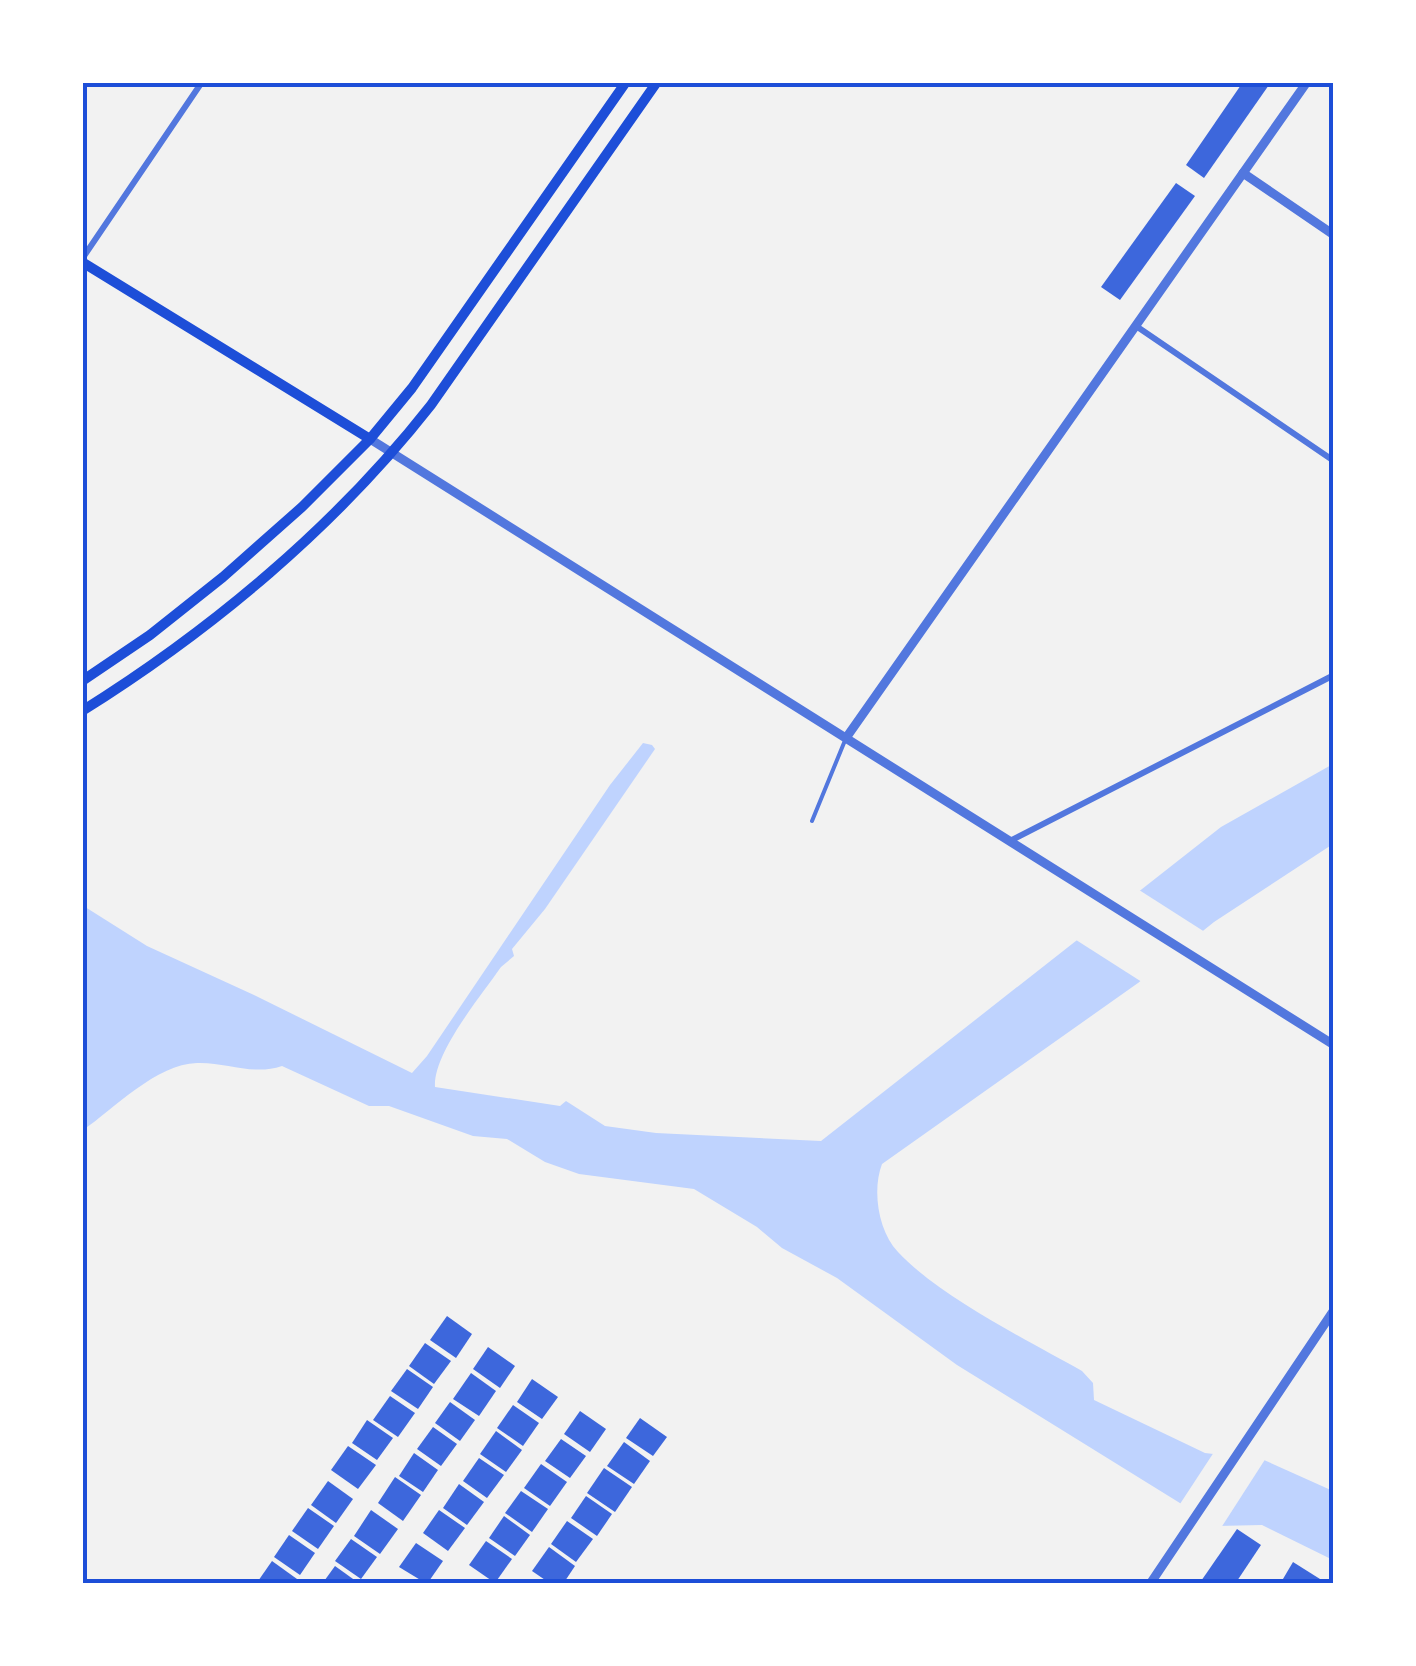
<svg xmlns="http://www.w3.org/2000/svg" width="1416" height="1666" viewBox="0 0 1416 1666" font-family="Karla,sans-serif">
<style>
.water{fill:#bfd3fe}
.pier{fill:#f2f2f2}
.building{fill:#3d67dc}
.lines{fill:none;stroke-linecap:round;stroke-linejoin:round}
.service{stroke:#5277de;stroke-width:4}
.minor{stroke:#5277de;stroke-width:6}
.tertiary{stroke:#5277de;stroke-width:9}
.secondary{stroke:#1d4ed8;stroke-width:10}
.neatline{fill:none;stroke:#1d4ed8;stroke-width:4}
</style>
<rect width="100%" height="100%" fill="#f2f2f2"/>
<path class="water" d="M 643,743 L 652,745 L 655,749 L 545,909 L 512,949 L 514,956 L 501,967 C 481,996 433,1053 435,1087 L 560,1106 L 566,1101 L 605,1126 L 656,1133 L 821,1141 L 1221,827 L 1333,764 L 1333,844 L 1214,922 L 1138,983 L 882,1164 C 872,1190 878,1231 898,1252 C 940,1297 1027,1340 1082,1371 L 1093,1383 L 1094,1400 L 1205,1453 L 1264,1460 L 1333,1491 L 1333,1560 L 1262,1525 L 1217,1526 L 957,1365 L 837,1278 L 782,1248 L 757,1227 L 694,1189 L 579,1174 L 545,1162 L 507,1139 L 473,1136 L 389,1106 L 369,1106 L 282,1066 C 253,1076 227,1062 197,1063 C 156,1064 114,1109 83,1130 L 82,905 L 147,946 L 254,995 L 412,1073 L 427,1056 L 610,785 Z"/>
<g class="pier">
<path d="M 1136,888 L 1208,934 L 1145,984 L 1073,938 Z"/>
<path d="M 1216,1449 L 1261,1454 L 1266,1458 L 1219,1531 L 1178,1507 Z"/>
</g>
<g class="building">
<path d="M 1243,82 L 1271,82 L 1204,178 L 1186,165 Z"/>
<path d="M 1176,183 L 1195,196 L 1120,300 L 1101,287 Z"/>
<path d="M 447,1316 L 472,1334 L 456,1358 L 430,1340 Z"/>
<path d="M 425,1343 L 451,1361 L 434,1384 L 409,1366 Z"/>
<path d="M 488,1347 L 515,1366 L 500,1388 L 473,1369 Z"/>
<path d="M 407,1369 L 433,1387 L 418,1409 L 391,1391 Z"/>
<path d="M 471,1373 L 496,1391 L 479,1416 L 453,1399 Z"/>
<path d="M 532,1379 L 558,1397 L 542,1419 L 517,1402 Z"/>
<path d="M 390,1396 L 415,1413 L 398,1437 L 373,1420 Z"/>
<path d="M 450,1402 L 475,1420 L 460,1441 L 435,1423 Z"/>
<path d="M 513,1405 L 539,1423 L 523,1446 L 497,1428 Z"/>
<path d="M 580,1411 L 606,1429 L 590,1452 L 564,1434 Z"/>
<path d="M 640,1418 L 667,1437 L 653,1456 L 626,1438 Z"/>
<path d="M 367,1420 L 393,1438 L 377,1460 L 352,1443 Z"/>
<path d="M 433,1427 L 457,1444 L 441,1466 L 417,1449 Z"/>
<path d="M 496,1431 L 522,1450 L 506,1472 L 480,1454 Z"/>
<path d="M 561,1439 L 586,1456 L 570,1478 L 545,1461 Z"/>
<path d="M 624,1442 L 650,1461 L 634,1484 L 607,1466 Z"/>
<path d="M 348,1446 L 376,1465 L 358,1489 L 331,1470 Z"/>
<path d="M 414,1453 L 438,1470 L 423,1492 L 399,1476 Z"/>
<path d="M 479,1458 L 504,1475 L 487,1498 L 463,1481 Z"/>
<path d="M 541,1464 L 567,1482 L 550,1506 L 524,1488 Z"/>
<path d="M 604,1468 L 632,1487 L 615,1512 L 587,1493 Z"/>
<path d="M 395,1477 L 421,1495 L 403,1521 L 378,1503 Z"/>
<path d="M 328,1481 L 353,1499 L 336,1523 L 311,1505 Z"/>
<path d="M 459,1484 L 484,1502 L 467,1525 L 443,1508 Z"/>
<path d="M 521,1491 L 548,1509 L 532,1532 L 505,1513 Z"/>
<path d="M 586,1496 L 612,1514 L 597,1536 L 571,1518 Z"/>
<path d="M 308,1508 L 334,1526 L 318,1549 L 292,1531 Z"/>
<path d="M 371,1510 L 398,1529 L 380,1554 L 354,1536 Z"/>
<path d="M 439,1510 L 465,1528 L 448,1551 L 423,1533 Z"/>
<path d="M 504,1516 L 530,1535 L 515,1556 L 489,1538 Z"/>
<path d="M 567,1521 L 593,1539 L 576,1562 L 551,1544 Z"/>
<path d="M 1237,1529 L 1261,1545 L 1235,1584 L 1199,1584 Z"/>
<path d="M 289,1535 L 315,1553 L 300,1575 L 274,1557 Z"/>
<path d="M 351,1539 L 377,1557 L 361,1579 L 335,1561 Z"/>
<path d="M 486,1541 L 512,1559 L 495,1583 L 469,1565 Z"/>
<path d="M 416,1543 L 443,1561 L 427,1584 L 399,1567 Z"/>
<path d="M 549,1547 L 575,1566 L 563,1584 L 551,1584 L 532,1571 Z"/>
<path d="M 272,1561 L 297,1579 L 294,1584 L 256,1584 Z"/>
<path d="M 1293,1562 L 1320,1579 L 1317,1584 L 1280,1584 Z"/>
<path d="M 335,1566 L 360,1584 L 322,1584 Z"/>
</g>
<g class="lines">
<path class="service" d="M 812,821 L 846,738"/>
<g class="minor">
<path d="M 82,259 L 202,82"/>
<path d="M 1136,326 L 1334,461"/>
<path d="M 1010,841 L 1334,675"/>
</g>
<g class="tertiary">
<path d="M 1243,173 L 1334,235"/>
<path d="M 370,439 L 1334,1045"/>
<path d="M 846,738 L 1307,82"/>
<path d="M 1150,1584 L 1334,1310"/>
</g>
<g class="secondary">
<path d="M 82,262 L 370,439"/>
<path d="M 82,681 L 150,635 L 223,577 L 302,507 L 370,439 L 412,388 L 626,82"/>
<path d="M 82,711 C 213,629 336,526 431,405 L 657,82"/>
</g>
</g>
<rect width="1416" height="1666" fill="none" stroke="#ffffff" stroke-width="170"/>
<rect x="85" y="85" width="1246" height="1496" class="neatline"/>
</svg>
